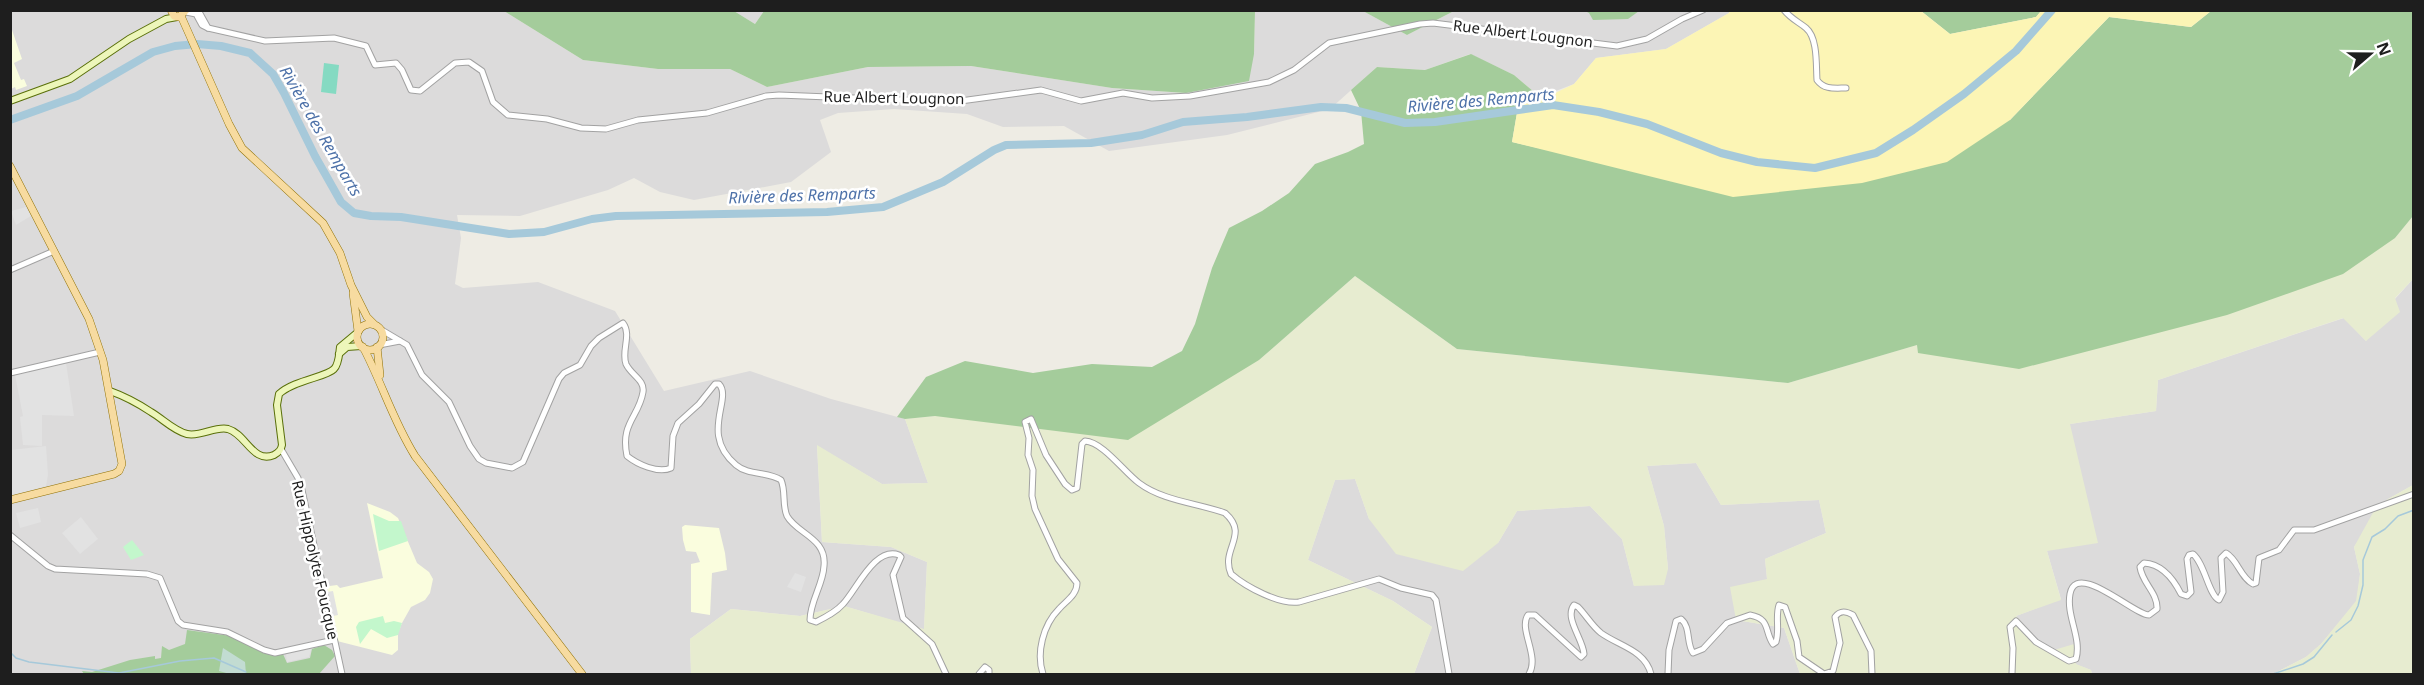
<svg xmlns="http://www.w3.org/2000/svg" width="2424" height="685" viewBox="0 0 2424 685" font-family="'Noto Sans',sans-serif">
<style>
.residential{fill:#dcdbdb}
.education{fill:#fafdde}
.farmland{fill:#e7ecd0}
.forest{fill:#a4cc9b}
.wetland{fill:#c2dcd2}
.sand{fill:#fcf5b5}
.park{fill:#c3f7cc}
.pitch{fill:#85dac2}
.parking{fill:#e2e2e2}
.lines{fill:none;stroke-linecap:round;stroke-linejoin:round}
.stream{stroke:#a6c9da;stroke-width:1.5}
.river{stroke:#a6c9da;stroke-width:8}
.tertiary-casing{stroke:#a2a2a2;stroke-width:7}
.secondary-casing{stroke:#5a700a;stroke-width:8}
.primary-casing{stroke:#917207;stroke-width:8}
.tertiary{stroke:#fff;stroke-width:5}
.secondary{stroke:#edf6ba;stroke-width:6}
.primary{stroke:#f7dba0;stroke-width:7}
.labels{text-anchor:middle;stroke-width:5;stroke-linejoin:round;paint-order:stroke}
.street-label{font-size:15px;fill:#1e1e1e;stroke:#fff}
.water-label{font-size:16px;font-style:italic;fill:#4e72a9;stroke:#fff}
</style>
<rect width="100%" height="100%" fill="#eeece4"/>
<g class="residential">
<path d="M 10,11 L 504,11 L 583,60 L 658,69 L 730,69 L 767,87 L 868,67 L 971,66 L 1112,88 L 1186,93 L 1254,54 L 1255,11 L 1363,11 L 1407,35 L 1454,11 L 1729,11 L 1729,13 L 1666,49 L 1596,58 L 1574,84 L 1540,97 L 1514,75 L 1470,54 L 1425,70 L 1377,67 L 1330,109 L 1227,135 L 1109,151 L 1064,126 L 1003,127 L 967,114 L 894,109 L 838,113 L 820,120 L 831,152 L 791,182 L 694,200 L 660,192 L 634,178 L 608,190 L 520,216 L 457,215 L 461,238 L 455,284 L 463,288 L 538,282 L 615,311 L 664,391 L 750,371 L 831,399 L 905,419 L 928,483 L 882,484 L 817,446 L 822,542 L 891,547 L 927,562 L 924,630 L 844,606 L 800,616 L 731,609 L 690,639 L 691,674 L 11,674 Z"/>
<path d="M 734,11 L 764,11 L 755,24 Z"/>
<path d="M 2413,279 L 2413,485 L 2388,499 L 2354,547 L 2360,574 L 2357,601 L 2321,644 L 2306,657 L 2273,674 L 2092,674 L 2091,670 L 2075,664 L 2037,639 L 2016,616 L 2061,599 L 2047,551 L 2070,424 L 2156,411 L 2158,380 L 2344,318 L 2366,341 L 2395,299 Z"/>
<path d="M 1696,463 L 1721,505 L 1819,500 L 1826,533 L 1765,559 L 1767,579 L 1736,620 L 1784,628 L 1800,674 L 1414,674 L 1432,627 L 1393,601 L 1308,560 L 1335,480 L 1355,479 L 1369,519 L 1498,543 L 1517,511 L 1590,506 L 1622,539 L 1634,586 L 1668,569 L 1664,526 L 1647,466 Z"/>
</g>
<g class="education">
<path d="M 12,30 L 22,59 L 14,63 L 21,80 L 24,79 L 27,86 L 16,90 L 15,87 L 11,89 Z"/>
<path d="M 367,503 L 390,512 L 398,518 L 417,563 L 429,572 L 433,579 L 430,593 L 425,600 L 411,607 L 402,623 L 398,633 L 398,650 L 392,655 L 337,641 L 322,587 L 337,585 L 340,588 L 383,578 Z"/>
<path d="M 685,525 L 719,528 L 725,553 L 727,570 L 712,573 L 710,615 L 691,612 L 691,564 L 700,562 L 696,552 L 686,551 L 683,540 L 682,527 Z"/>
</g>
<g class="farmland">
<path d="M 2413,216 L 2413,279 L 2395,298 L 2400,312 L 2366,341 L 2343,318 L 2158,380 L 2156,411 L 2070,424 L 2098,543 L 2047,551 L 2061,600 L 2016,616 L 2037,639 L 2054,650 L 2074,644 L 2076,664 L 2091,670 L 2092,674 L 1800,674 L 1784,628 L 1736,620 L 1730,587 L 1767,579 L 1765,559 L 1826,533 L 1819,500 L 1721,505 L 1696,463 L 1647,466 L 1664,526 L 1668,569 L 1664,585 L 1634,586 L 1622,539 L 1590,506 L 1517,511 L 1498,543 L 1463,571 L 1396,554 L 1369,519 L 1355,479 L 1335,480 L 1308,560 L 1393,601 L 1432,627 L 1414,674 L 691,674 L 690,639 L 731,609 L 800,616 L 844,606 L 924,629 L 927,562 L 891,547 L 822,542 L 817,445 L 882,484 L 928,483 L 905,419 L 935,416 L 1259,360 L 1355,276 L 1457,349 L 1788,383 L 1917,345 L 2395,238 Z"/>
<path d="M 2413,485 L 2413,674 L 2273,674 L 2306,657 L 2321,644 L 2356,601 L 2360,574 L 2354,547 L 2375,509 L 2388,499 Z"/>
</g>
<g class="forest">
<path d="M 764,11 L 1255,11 L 1254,54 L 1249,81 L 1186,93 L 1112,88 L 971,66 L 868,67 L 767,87 L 730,69 L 658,69 L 583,60 L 504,11 L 734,11 L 755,24 Z"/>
<path d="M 1363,11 L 1454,11 L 1407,35 Z"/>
<path d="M 1585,11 L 1639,11 L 1628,19 L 1593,20 L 1589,13 Z"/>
<path d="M 1921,11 L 2041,11 L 2036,17 L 1950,34 Z"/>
<path d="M 2211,11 L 2413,11 L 2413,216 L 2395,238 L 2343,274 L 2227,315 L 2019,369 L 1918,353 L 1917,345 L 1788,383 L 1457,349 L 1355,276 L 1259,360 L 1128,440 L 935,416 L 905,419 L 897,417 L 926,377 L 965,361 L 1033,373 L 1092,364 L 1152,367 L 1182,351 L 1195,324 L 1212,268 L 1229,228 L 1262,211 L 1289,193 L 1315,164 L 1348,152 L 1364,144 L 1361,111 L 1351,90 L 1377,67 L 1425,70 L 1471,54 L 1514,75 L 1540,97 L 1519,101 L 1512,142 L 1543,149 L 2010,120 L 2109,17 L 2191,27 Z"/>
<path d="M 187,630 L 231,636 L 264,653 L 283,654 L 287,663 L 310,658 L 312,649 L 324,645 L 332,650 L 335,656 L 319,674 L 84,674 L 82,671 L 92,672 L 130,660 L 155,656 L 155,659 L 161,658 L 162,646 L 169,650 L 185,644 Z"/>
</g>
<path class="wetland" d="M 223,648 L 245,662 L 246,674 L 230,674 L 219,671 Z"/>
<path class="sand" d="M 1729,11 L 1921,11 L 1950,34 L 2036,17 L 2041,11 L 2211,11 L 2191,27 L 2109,17 L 2010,120 L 1947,162 L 1862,183 L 1733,197 L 1512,142 L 1519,101 L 1553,94 L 1574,84 L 1596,58 L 1666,49 L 1729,13 Z"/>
<g class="park">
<path d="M 373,514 L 389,521 L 401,521 L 408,541 L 379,551 Z"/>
<path d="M 132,540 L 144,555 L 131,560 L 123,547 Z"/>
<path d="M 383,616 L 385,623 L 394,621 L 402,623 L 398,635 L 387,638 L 371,629 L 360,644 L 356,627 L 359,622 Z"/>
</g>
<path class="pitch" d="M 324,63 L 339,65 L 336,94 L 321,92 Z"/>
<g class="parking">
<path d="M 26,207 L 31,216 L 16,225 L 11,211 Z"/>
<path d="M 66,363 L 74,416 L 42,415 L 42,446 L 23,445 L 20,417 L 23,416 L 15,375 Z"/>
<path d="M 46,446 L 48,475 L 46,486 L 11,496 L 11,450 Z"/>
<path d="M 38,508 L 41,522 L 20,528 L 16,513 Z"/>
<path d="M 81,517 L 98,539 L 80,554 L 62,533 Z"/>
<path d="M 795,573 L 806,577 L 801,592 L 787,587 Z"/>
<path d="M 333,591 L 338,615 L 333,616 L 327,592 Z"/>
<path d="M 311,649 L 309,657 L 287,662 L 286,654 Z"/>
</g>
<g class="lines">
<g class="stream">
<path d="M 2336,632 L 2351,620 L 2358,606 L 2363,585 L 2363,560 L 2372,537 L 2385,529 L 2398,516 L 2414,510"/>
<path d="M 10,652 L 16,658 L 29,662 L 119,673 L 180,661 L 214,658 L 246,672"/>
<path d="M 2273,674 L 2303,664 L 2314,657 L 2332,635"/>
</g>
<path class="river" d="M 10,120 L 77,96 L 153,52 L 175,46 L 197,44 L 221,46 L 250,53 L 273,74 L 284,93 L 315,156 L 341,202 L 354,213 L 371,216 L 401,217 L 509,234 L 544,232 L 592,219 L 616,216 L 827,212 L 883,207 L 943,182 L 994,150 L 1006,145 L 1091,143 L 1142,135 L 1183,122 L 1247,117 L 1321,107 L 1346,108 L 1405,123 L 1435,122 L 1553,105 L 1599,112 L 1647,124 L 1721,153 L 1757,162 L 1815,168 L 1876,153 L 1913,130 L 1964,94 L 2016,51 L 2052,10"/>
<defs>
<g id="tertiary">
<path d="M 198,10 L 208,28"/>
<path d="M 1784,10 C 1791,19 1799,22 1806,28 C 1818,38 1816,66 1817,80 C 1824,90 1835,88 1846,88"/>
<path d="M 186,12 L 196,14 L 202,25 L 208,28 L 265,41 L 334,38 L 366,46 L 375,65 L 396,63 L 402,70 L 411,90 L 420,91 L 455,63 L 469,62 L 482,71 L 493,102 L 508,115 L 547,119 L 581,128 L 606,129 L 638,120 L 707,113 L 766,96 L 779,95 L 953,102 L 1041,90 L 1081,101 L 1123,93 L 1152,98 L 1190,96 L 1269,82 L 1294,70 L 1329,43 L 1420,24 L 1433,23 L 1617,46 L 1647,39 L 1682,19 L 1703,10"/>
<path d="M 10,270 L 54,251"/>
<path d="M 380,329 L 407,345 L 422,375 L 449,402 L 470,446 L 479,459 L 486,463 L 512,468 L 523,462 L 559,379 L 564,373 L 580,365 L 591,346 L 599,338 L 623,323 C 632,335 621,351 626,364 C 631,375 645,380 643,392 C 639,417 620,423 627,456 C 637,464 658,474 671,468 L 673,436 L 678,423 L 699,404 L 715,384 L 719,384 C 733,399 699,434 736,465 C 749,476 767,471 781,480 C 786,491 782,505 787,516 C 797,534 827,538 824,566 C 823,585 810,601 810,620 L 816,622 C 826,617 836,612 843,604 C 857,589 875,546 899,555 L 901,557 L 893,575 L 903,618 L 932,644 L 946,674"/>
<path d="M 379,345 L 400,341"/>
<path d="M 10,373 L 100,352"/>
<path d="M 281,449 L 298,478 L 302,490 L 342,674"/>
<path d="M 10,535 L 48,566 L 55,569 L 147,574 L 160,578 L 178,621 L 183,625 L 227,632 L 264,650 L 275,653 L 334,640"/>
<path d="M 979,674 L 985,667 L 989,670 L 989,674"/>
<path d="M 1043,674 C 1036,653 1043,625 1059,609 C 1066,601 1077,595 1077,583 L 1058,559 L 1035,509 L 1032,496 L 1033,470 L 1028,455 L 1029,438 L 1025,422 L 1031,419 L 1046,455 L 1065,484 L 1072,490 L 1077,488 L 1082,444 L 1085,441 C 1103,442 1124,472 1139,483 C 1163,501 1197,503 1225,513 C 1250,535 1220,549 1231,574 C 1246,587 1280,605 1299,602 L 1379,579 L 1401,588 L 1432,595 L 1436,600 L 1449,674"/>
<path d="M 1529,674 C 1540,656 1518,629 1528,615 L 1535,615 L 1581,657 L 1584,654 C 1583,639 1564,618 1574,605 L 1578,607 C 1586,615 1592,626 1601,633 C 1619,646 1645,650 1651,674"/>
<path d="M 1668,674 L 1669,650 L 1676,621 L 1681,619 C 1691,627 1686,643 1693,653 L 1703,649 L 1727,623 L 1750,615 C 1771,619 1764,631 1773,644 L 1776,642 C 1780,629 1775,617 1779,605 L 1785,607 L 1797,641 L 1799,657 L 1824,674 L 1833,671 L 1840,643 L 1835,617 C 1840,610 1846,611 1853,615 L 1871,651 L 1872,674"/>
<path d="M 2012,674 L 2013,648 L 2010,627 L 2016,621 L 2036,642 L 2069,661 L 2076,659 C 2082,638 2066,616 2070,594 C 2076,560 2134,615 2149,615 L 2157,609 C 2158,593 2142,583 2140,567 L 2144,563 C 2162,564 2174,580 2181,594 L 2187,596 L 2191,592 L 2187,559 L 2189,555 L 2193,554 C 2205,564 2209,596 2219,600 L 2223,592 L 2221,558 L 2226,553 C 2238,560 2240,577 2253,584 L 2256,583 L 2259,558 L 2279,550 L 2294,530 L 2314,530 L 2414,494"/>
</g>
<g id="secondary">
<path d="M 10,101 L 70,79 L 129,39 L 166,19 L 177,17"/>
<path d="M 339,354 L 347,347 L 361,346"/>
<path d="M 110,391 C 124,396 139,404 151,412 C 163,419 174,431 187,434 C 201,437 215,426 228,429 C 246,434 253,464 274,455 C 279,452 281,450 282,445 L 277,405 L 279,394 C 294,380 327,377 334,369 C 339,364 339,354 340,347 L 358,332"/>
</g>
<g id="primary">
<path d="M 171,10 L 174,16 L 179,17 L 186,10"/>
<path d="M 181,16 L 229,124 L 242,148 L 323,223 L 340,253 L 351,285 L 367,317 L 374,324"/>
<path d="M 10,166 L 89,319 L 103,360 L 122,464 L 119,471 L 114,474 L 10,500"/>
<path d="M 353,293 L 358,331"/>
<circle cx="370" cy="337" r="13"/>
<path d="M 363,347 C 382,383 393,421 415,456 L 582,674"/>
<path d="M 377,347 L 380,375"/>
</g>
</defs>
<use href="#tertiary" class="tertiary-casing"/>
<use href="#secondary" class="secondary-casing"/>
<use href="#primary" class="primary-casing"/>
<use href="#tertiary" class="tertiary"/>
<use href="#secondary" class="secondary"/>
<use href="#primary" class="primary"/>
</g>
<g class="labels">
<g class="street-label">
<text transform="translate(1523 34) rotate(7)" y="5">Rue Albert Lougnon</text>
<text transform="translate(894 98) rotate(1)" y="5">Rue Albert Lougnon</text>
<text transform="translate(315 560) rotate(77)" y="5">Rue Hippolyte Foucque</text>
</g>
<g class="water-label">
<text transform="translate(1481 100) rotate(-5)" y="6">Rivière des Remparts</text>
<text transform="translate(321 131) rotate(60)" y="6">Rivière des Remparts</text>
<text transform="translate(802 195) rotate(-2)" y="6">Rivière des Remparts</text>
</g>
</g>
<rect width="2424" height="685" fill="none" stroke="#1e1e1e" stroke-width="24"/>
<g transform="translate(2370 54) rotate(70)" stroke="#ffffff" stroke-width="4.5" paint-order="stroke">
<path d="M0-4.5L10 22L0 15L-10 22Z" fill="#1e1e1e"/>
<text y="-9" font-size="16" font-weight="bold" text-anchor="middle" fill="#1e1e1e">N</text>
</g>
</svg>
